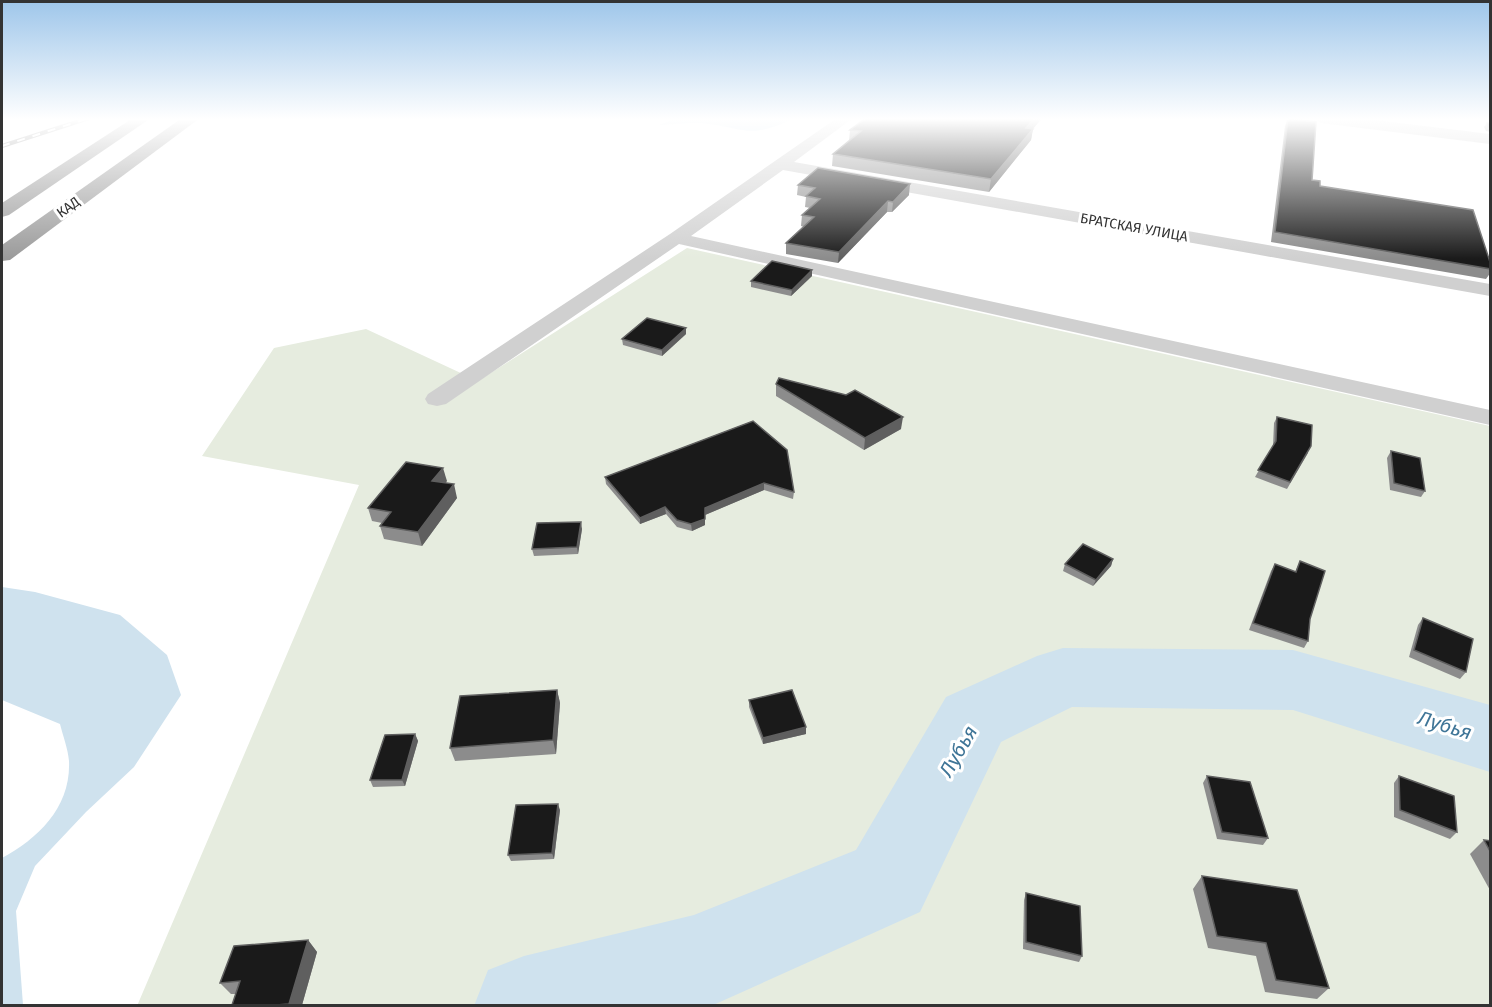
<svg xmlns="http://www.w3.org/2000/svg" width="1492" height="1007" viewBox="0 0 1492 1007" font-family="'Fira Sans',sans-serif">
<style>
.green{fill:#e6ecdf}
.water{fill:#cfe2ee}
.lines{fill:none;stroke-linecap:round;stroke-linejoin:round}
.river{fill:#cfe2ee;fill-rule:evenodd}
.minor{fill:#d0d0d0;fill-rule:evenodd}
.tertiary{fill:#d0d0d0;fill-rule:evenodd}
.motorway{fill:#9a9a9a;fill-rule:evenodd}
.rail-casing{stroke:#888;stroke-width:4}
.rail{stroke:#fff;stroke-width:2;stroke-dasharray:8;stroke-linecap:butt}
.wall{fill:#8c8c8c}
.shaded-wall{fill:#5f5f5f}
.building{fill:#1a1a1a;stroke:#5f5f5f;stroke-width:1.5}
.labels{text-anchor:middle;stroke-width:6;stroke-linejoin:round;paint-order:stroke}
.far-street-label{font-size:14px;fill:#333;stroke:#fff}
.near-water-label{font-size:20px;font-style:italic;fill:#3f7597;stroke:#fff}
</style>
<rect width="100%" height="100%" fill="#fff"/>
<path class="green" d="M 687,248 L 1490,426 L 1490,1005 L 137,1006 L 359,485 L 202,456 L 274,348 L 366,329 L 478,381 Z"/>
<g class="water">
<path d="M 677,118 L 790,118 L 790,120 C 746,141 740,125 697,123 C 685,123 672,124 659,125 Z"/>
<path d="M 2,587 L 35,592 L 120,615 L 167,655 L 181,695 L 134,767 L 86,812 L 35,866 L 16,911 L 23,1005 L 2,1005 L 2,858 C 39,838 71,807 69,761 C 68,749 63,736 60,724 L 2,700 Z"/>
</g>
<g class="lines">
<path class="river" d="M 1063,648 L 1293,650 L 1490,705 L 1490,772 L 1293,710 L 1072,707 L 1001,742 L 920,912 L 711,1006 L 474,1006 L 488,970 L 524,956 L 694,915 L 856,850 L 946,697 L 1037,656 Z"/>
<path class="minor" d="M 837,118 L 853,118 L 794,162 L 1490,284 L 1490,296 L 783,170 L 691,236 L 1490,410 L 1490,425 L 679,244 L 446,404 L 437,406 L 428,404 L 425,399 L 428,394 L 670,234 Z"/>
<path class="tertiary" d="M 1313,118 L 1358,118 L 1490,134 L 1490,144 L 1321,123 Z"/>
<g class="motorway">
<path d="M 133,118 L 151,118 L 9,215 L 2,217 L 2,203 Z"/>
<path d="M 182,118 L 200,118 L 10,260 L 2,261 L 2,245 Z"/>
</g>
<defs>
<path id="rail" d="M 2,146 L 89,118"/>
</defs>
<use href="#rail" class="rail-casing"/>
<use href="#rail" class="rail"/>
</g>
<g class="wall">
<path d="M 866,118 L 1042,118 L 1033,129 L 1031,140 L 989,192 L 832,166 L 833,154 L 849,141 L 850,130 Z"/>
<path d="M 1288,118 L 1312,180 L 1320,186 L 1491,265 L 1491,272 L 1486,279 L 1271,242 L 1285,126 Z"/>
<path d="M 1487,123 L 1491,123 L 1491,132 L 1486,131 L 1484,127 Z"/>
<path d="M 798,185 L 909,195 L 892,212 L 887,212 L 838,263 L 786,254 L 786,243 L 804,227 L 801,226 L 802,215 L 810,208 L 805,207 L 806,197 L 797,195 Z"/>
<path d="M 812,270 L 812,276 L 791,296 L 751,287 L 751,281 Z"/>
<path d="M 686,328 L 686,334 L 662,356 L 623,345 L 622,339 Z"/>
<path d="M 776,384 L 901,429 L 864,450 L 776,396 Z"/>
<path d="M 1277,417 L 1308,453 L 1287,489 L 1255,477 L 1273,446 L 1274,423 Z"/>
<path d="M 753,421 L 794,492 L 793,499 L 764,490 L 705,515 L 705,525 L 692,531 L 677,527 L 666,514 L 640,524 L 606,484 L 605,477 Z"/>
<path d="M 1391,451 L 1425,491 L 1421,497 L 1390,490 L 1387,458 Z"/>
<path d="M 447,481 L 445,483 L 457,498 L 422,546 L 384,539 L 380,526 L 382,523 L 372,521 L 368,508 Z"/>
<path d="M 582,529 L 578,554 L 534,556 L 532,549 Z"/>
<path d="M 1113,559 L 1111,566 L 1093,586 L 1063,571 L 1065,564 Z"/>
<path d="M 1300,561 L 1310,619 L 1308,641 L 1304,648 L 1249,630 L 1271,571 L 1275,564 L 1295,572 Z"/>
<path d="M 1423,618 L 1466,672 L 1460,679 L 1409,657 L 1418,625 Z"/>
<path d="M 557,690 L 560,703 L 556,754 L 455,761 L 450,748 Z"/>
<path d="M 749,700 L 806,734 L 763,744 L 749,707 Z"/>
<path d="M 415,734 L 418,741 L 405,786 L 373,787 L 370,780 Z"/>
<path d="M 1207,776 L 1268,838 L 1263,845 L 1217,839 L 1203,783 Z"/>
<path d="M 1399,776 L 1457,832 L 1450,839 L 1394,817 L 1394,783 Z"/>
<path d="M 560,810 L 554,859 L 511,861 L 508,855 Z"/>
<path d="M 1484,840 L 1491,841 L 1491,892 L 1470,854 Z"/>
<path d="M 1202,876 L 1329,988 L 1317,999 L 1265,992 L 1256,956 L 1208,948 L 1193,889 Z"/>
<path d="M 1026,893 L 1082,956 L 1079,962 L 1023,949 L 1024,900 Z"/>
<path d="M 308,940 L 317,952 L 302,1005 L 232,1005 L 236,994 L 231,994 L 220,983 Z"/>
</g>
<g class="shaded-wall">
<path d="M 1035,118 L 1042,118 L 1024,139 L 1026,128 Z"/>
<path d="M 1033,129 L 1031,140 L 989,192 L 991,179 Z"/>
<path d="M 910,184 L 909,195 L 892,212 L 893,202 Z"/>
<path d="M 888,201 L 887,212 L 838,263 L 839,252 Z"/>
<path d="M 812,270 L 812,276 L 791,296 L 792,290 Z"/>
<path d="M 686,328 L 686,334 L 662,356 L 662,350 Z"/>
<path d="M 903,417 L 901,429 L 864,450 L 865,438 Z"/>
<path d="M 443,468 L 447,481 L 436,494 L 432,481 Z"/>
<path d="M 764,483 L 764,490 L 705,515 L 705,508 Z"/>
<path d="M 454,484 L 457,498 L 422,546 L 418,532 Z"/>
<path d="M 665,507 L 666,514 L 640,524 L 640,518 Z"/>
<path d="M 705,519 L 705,525 L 692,531 L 691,524 Z"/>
<path d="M 581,522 L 582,529 L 578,554 L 577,547 Z"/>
<path d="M 1113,559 L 1111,566 L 1093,586 L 1096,580 Z"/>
<path d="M 557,690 L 560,703 L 556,754 L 553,740 Z"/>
<path d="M 806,727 L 806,734 L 763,744 L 763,738 Z"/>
<path d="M 415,734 L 418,741 L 405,786 L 402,780 Z"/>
<path d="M 558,804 L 560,810 L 554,859 L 552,853 Z"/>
<path d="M 308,940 L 317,952 L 302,1005 L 290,1005 L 289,1004 Z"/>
</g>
<g class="building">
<path d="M 866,118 L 1035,118 L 1026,128 L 1033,129 L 991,179 L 833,154 L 861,131 L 850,130 Z"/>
<path d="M 1288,118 L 1316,122 L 1312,180 L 1320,181 L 1320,186 L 1473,210 L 1491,265 L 1491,269 L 1275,232 Z"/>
<path d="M 1487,123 L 1491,123 L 1491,127 L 1488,127 Z"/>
<path d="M 818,168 L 910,184 L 893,202 L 888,201 L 839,252 L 786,243 L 814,217 L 802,215 L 820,199 L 806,196 L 815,188 L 798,185 Z"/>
<path d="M 772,261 L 812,270 L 792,290 L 751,281 Z"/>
<path d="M 647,318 L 686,328 L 662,350 L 622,339 Z"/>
<path d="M 779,378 L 846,395 L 855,390 L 903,417 L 865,438 L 776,384 Z"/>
<path d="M 1277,417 L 1312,425 L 1311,446 L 1290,482 L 1258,470 L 1276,441 Z"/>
<path d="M 753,421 L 787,450 L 794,492 L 764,483 L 705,508 L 705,519 L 691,524 L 677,520 L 665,507 L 640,518 L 605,477 Z"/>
<path d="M 1391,451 L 1420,458 L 1425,491 L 1394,483 Z"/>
<path d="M 406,462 L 443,468 L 432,481 L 454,484 L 418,532 L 380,526 L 391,512 L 368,508 Z"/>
<path d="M 581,522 L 577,547 L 532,549 L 537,523 Z"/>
<path d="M 1083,544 L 1113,559 L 1096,580 L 1065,564 Z"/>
<path d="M 1300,561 L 1325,571 L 1310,619 L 1308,641 L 1253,623 L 1275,564 L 1296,572 Z"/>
<path d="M 1423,618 L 1473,639 L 1466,672 L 1414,650 Z"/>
<path d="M 557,690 L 553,740 L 450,748 L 460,696 Z"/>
<path d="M 792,690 L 806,727 L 763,738 L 749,700 Z"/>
<path d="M 415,734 L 402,780 L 370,780 L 385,735 Z"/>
<path d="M 1207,776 L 1250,782 L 1268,838 L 1222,832 Z"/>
<path d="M 1399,776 L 1454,796 L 1457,832 L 1400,810 Z"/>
<path d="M 558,804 L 552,853 L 508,855 L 516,805 Z"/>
<path d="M 1484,840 L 1491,841 L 1491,853 Z"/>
<path d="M 1202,876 L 1297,890 L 1329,988 L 1276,980 L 1266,943 L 1217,936 Z"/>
<path d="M 1026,893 L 1080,906 L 1082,956 L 1026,942 Z"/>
<path d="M 308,940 L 289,1004 L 276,1005 L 232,1005 L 240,981 L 220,983 L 234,946 Z"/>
</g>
<linearGradient id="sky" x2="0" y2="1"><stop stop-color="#9ec6ea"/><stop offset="0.46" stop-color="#fff"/><stop offset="1" stop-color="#fff" stop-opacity="0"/></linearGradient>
<rect width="1492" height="259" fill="url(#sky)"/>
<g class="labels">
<g class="far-street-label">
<text transform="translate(68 207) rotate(-36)" y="5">КАД</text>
<text transform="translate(1134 227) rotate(10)" y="5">БРАТСКАЯ УЛИЦА</text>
</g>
<g class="near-water-label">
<text transform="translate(1445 725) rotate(17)" y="7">Лубья</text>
<text transform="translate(958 751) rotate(-60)" y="7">Лубья</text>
</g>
</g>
<rect width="1492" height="1007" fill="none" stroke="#333333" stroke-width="6"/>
</svg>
